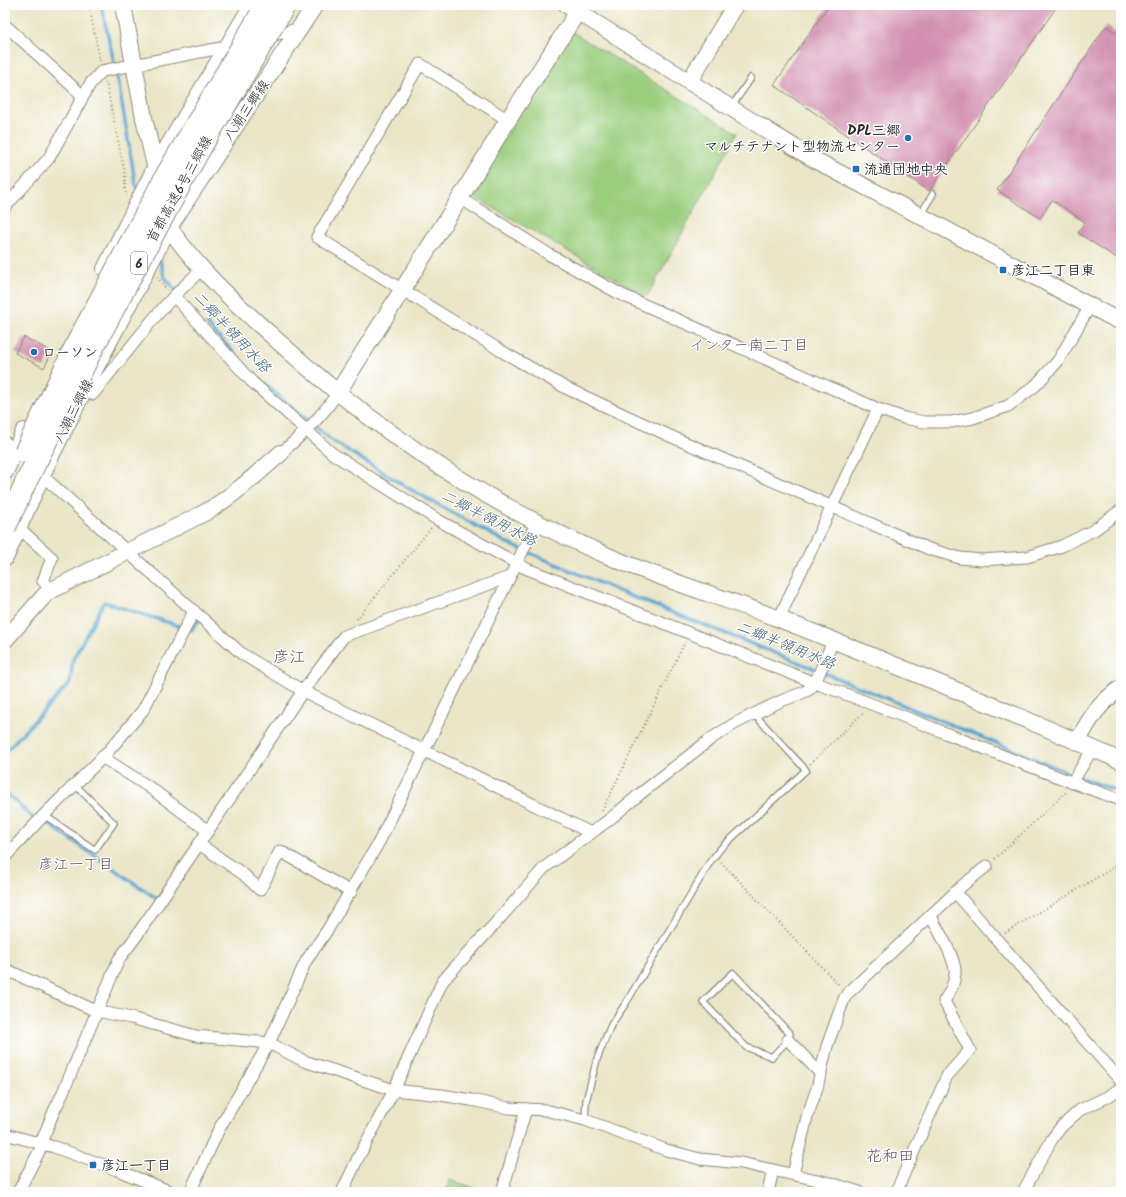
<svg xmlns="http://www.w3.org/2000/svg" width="1126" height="1197" viewBox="0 0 1126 1197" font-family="Kalam,'Klee One',sans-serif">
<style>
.green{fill:#9bce7e;stroke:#637c54}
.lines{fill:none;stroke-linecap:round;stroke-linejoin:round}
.stream{stroke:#59a4d1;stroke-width:3.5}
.building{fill:#d18eaf}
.lane-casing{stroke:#8a8878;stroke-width:8}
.street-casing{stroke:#8a8878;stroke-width:13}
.secondary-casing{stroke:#8a8878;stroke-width:18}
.path{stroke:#8a8878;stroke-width:2;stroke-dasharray:1 3;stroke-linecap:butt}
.lane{stroke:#fff;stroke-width:5.5}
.street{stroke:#fff;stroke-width:11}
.secondary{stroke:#fff;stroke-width:16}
.highway-bridge-casing{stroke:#8a8878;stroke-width:23;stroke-linecap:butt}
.highway-bridge{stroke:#fff;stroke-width:21}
.poi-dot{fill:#1f6fb2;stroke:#fff;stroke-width:1.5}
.labels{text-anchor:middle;stroke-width:3;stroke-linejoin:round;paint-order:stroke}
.shield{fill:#fff;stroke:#6b6b6b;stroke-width:1}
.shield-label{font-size:13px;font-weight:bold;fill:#2b2b2b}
.street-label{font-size:14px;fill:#2b2b2b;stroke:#fff}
.poi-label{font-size:14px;font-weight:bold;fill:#2b2b2b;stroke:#fff;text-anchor:start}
.water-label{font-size:15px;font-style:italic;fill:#406176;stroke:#fff}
.neighbourhood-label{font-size:15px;fill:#654e59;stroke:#fff}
.quarter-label{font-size:16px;fill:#654e59;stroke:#fff}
</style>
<rect width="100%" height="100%" fill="#fff"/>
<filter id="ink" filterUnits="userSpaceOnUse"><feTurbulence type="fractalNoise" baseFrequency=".025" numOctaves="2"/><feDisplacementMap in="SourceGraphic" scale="8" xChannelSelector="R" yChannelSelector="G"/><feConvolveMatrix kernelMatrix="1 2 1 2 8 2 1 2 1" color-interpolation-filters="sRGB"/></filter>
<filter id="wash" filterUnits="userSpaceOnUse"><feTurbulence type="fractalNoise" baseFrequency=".012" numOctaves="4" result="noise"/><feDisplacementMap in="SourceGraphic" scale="16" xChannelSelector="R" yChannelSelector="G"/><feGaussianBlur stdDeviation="0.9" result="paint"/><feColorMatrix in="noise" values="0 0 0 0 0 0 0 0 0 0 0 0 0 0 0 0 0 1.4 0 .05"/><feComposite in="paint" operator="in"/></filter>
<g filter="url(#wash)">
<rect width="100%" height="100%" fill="#eae5c6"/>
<g class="green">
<path d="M 572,32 L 737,133 L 647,297 L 469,194 Z"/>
<path d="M 450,1180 L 487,1192 L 446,1192 Z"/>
</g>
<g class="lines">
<g class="stream">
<path d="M 101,5 L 118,80 L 135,181 L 138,190"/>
<path d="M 159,257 L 164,276 L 177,292"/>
<path d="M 207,324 L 254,375 L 331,440 L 408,488 L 507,543 L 623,593 L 800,663 L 1081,778 L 1121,792"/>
<path d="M 5,752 L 70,683 L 73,659 L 104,602 L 192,630 L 197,621 L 200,622"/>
<path d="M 5,792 L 33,818 L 47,823 L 156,898"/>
</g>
</g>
<g id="blocks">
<g class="building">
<path d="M 829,5 L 1058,5 L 929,191 L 774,85 Z"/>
<path d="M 1106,26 L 1121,36 L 1121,261 L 1078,233 L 1085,222 L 1052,200 L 1040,218 L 997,190 Z"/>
<path d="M 24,337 L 52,352 L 44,368 L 15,353 Z"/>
</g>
</g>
</g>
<g filter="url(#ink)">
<use href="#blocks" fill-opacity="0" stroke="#8a8878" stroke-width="1"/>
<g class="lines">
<defs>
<g id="lane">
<path d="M 732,106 L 751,78"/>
<path d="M 920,215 L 933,194"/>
<path d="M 44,815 L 95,850 L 114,823 L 75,785"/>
<path d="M 733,973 L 790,1034 L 788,1040 L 772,1057 L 746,1047 L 703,1002 Z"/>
<path d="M 585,1120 L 586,1101 L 597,1059 L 611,1025 L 626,1003 L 710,862 L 721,848 L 806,770 L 754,714"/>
</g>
<g id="street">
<path d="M 5,25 L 83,96"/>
<path d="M 267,37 L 300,28"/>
<path d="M 508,120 L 420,64 L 317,237 L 503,352 L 566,388 L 670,436 L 929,549 L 960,558 L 981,560 L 1027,557 L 1062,546 L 1094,530 L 1121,510"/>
<path d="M 460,198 L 550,255 L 620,294 L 878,409 L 904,418 L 924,422 L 951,422 L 973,418 L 1008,406 L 1035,386 L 1058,361 L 1090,306"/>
<path d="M 5,207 L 49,158 L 90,84 L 102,71 L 231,46"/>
<path d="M 174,296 L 251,381 L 333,454 L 438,520 L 525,568 L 815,683 L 821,685 C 922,722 1020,765 1121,800"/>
<path d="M 84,390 L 93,394 L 154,318 L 174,296 L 202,269"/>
<path d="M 5,442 L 20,455"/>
<path d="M 281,453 C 303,434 322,417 338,392"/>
<path d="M 37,471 L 242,654 L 303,691 L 591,833"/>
<path d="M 19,528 L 52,558 L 43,581 L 52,590"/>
<path d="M 779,619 L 787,601 L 878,409"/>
<path d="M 102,757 L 149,787 L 208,831"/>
<path d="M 1072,783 L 1093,748"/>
<path d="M 199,844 L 243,874 L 260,890 L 280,851 L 351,892"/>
<path d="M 5,857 L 44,815 L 106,754 L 129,727 L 143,710 L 194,611"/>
<path d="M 956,893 L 1121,1081"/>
<path d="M 5,969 L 96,1011 L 131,1018 L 196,1036 L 269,1043 L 304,1061 L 394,1090 L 441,1095 L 471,1100 L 509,1108 L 545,1110 L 585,1120 L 666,1150 L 700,1159 L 741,1163 L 831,1183 L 859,1192"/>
<path d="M 788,1040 L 821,1074"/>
<path d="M 5,1134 L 54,1147 L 117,1170 L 172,1192"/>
<path d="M 41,1143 L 54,1111 L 61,1097 L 119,959 L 135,938 L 303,691 L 344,636 L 509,577"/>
<path d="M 793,1174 L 807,1117 L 817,1088 L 827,1046 L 844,999 L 847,994 L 963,885 L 987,866"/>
<path d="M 18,1192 L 43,1144"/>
<path d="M 190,1192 L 219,1129 L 269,1043 L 306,961 L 328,929 L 379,842 L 537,522"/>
<path d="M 342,1192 L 358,1158 L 394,1090 L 439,989 L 442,982 L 448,975 L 493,926 L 544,868 L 610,819 L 640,794 L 712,738 L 734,724 L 754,714 L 781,701 L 802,693 L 810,689 L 815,683 L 833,641"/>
<path d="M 502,1192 L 526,1109"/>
<path d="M 768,1192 L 773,1170"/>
<path d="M 897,1192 L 899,1185 L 947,1076 L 970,1050 L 944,1001 C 950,993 956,980 955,970 C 953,953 938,931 931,916"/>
<path d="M 1023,1192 L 1052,1139 L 1061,1127 L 1080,1110 L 1107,1097 L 1121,1088"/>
</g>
<g id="secondary">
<path d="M 123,5 L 144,118 L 169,227 C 198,271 241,308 280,343 C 379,433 492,507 615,559 C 670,582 727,599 782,620 C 896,665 1009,711 1121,761"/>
<path d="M 567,5 L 731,108 L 815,160 L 1090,306 L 1121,322"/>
<path d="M 689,82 L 735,5"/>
<path d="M 105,269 L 155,168 L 252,5"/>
<path d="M 338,392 L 460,198 L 508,120 L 582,5"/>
<path d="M 5,472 L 24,431"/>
<path d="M 5,558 L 47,464 L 86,386 L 169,227 L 315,5"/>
<path d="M 5,640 L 45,595 L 52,590 L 206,512 C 233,496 257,474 281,453"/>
<path d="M 1078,741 C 1090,718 1099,703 1121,688"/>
</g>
</defs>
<use href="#lane" class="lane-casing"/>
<use href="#street" class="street-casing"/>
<use href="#secondary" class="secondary-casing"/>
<g class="path">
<path d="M 89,5 L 100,61"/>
<path d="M 106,82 L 125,174 L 125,190 L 127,196"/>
<path d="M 157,277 L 167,290"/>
<path d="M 357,619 L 431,528"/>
<path d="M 810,764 L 863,713"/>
<path d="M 602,811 L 685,642"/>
<path d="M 995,859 L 1066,792"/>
<path d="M 721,862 L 840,986"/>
<path d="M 1005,933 L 1121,863"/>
</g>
<use href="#lane" class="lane"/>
<use href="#street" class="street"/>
<use href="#secondary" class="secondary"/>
<defs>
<g id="highway-bridge">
<path d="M 25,452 L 77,343 L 168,172 L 266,5"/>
<path d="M 5,528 L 25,484 L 95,344 L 159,224 L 201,147 L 285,5"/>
</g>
</defs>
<use href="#highway-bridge" class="highway-bridge-casing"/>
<use href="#highway-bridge" class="highway-bridge"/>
</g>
</g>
<g class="poi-dot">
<circle cx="908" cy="138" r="4"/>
<rect x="852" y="165" width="8" height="8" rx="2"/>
<rect x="999" y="266" width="8" height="8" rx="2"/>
<circle cx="34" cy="352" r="4"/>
<rect x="89" y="1161" width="8" height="8" rx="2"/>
</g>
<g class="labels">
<rect class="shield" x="131" y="252" width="16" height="22" rx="3"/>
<g class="shield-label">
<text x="139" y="268">6</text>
</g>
<g class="street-label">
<text transform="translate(246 110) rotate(-56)" y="5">八潮三郷線</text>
<text transform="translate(179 189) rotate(-61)" y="5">首都高速6号三郷線</text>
<text transform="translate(73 411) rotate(-63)" y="5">八潮三郷線</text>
</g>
<g class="poi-label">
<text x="900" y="135" text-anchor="end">DPL三郷<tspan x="900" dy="16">マルチテナント型物流センター</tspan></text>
<text x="864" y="174">流通団地中央</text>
<text x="1011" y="275">彦江二丁目東</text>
<text x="42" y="357">ローソン</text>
<text x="101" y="1170">彦江一丁目</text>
</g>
<g class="water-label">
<text transform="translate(232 332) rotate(47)" y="5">二郷半領用水路</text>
<text transform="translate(489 518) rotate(27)" y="5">二郷半領用水路</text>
<text transform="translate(786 645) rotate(22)" y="5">二郷半領用水路</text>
</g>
<g class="neighbourhood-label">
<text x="749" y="350">インター南二丁目</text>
<text x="76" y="869">彦江一丁目</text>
</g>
<g class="quarter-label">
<text x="289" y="662">彦江</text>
<text x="890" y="1161">花和田</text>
</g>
</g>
<rect width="1126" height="1197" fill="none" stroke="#fff" stroke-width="20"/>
</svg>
